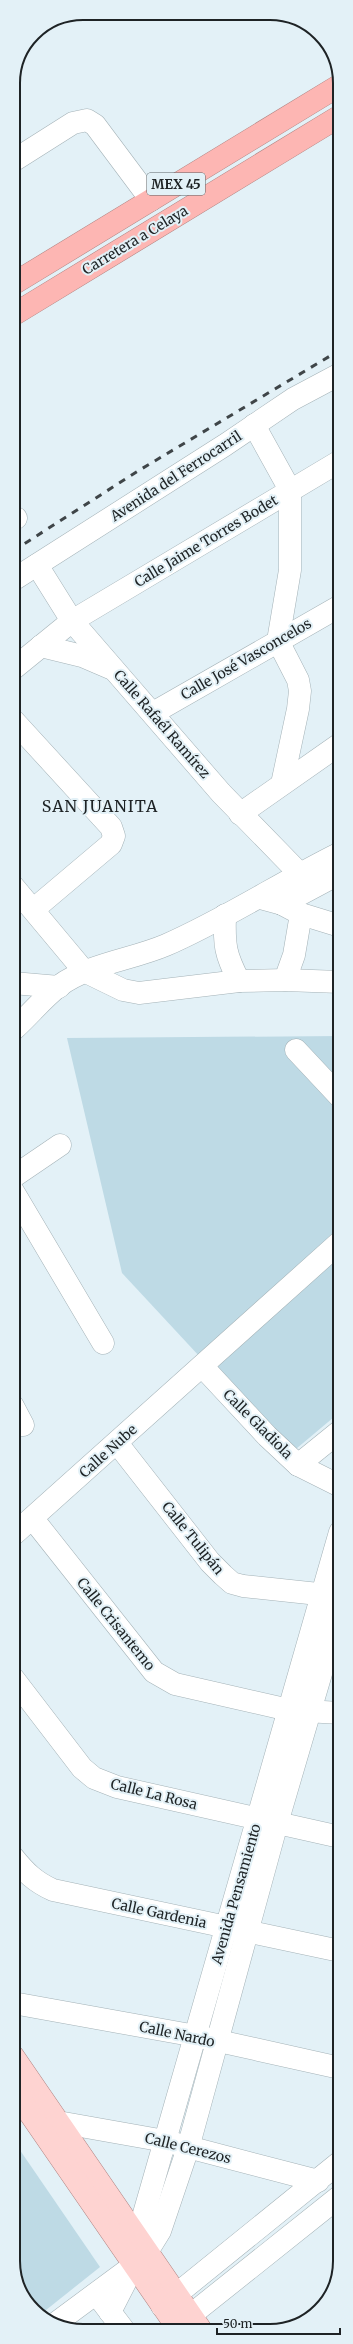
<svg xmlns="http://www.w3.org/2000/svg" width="353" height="2344" viewBox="0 0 353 2344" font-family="Merriweather,serif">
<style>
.green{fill:#bedae5}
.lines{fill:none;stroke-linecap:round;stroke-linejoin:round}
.minor-casing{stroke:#a4b2b7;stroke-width:23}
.major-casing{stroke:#af8381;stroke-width:23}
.highway-casing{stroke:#af8381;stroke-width:23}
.minor{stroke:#fff;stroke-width:22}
.major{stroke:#fed3d1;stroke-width:22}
.highway{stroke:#fdb6b3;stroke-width:22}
.rail{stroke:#3f4548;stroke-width:3;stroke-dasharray:7 7;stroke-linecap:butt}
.labels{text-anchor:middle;stroke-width:4;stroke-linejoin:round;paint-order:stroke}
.shield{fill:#e3f1f7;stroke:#596164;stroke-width:1}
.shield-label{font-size:13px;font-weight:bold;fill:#1e2325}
.street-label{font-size:14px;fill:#1e2325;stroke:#e3f1f7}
.quarter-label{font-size:16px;letter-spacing:1px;fill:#1e2325;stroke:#e3f1f7}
.rim{fill:none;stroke:#1e2325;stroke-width:2}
</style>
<rect width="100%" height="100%" fill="#e3f1f7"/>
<g class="green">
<path d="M 340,1036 L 340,1412 L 290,1454 L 122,1273 L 67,1038 Z"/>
<path d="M 13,2140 L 100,2267 L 41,2314 L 30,2307 L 13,2266 Z"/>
</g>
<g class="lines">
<defs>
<g id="minor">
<path d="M 13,161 L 73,123 L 87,120 L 95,125 L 151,200"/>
<path d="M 254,425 L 290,490 L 290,570 L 278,641 L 298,680 L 300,691 L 298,709 L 282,784"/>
<path d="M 13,520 L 16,518"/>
<path d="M 37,565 L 72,621 L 221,793 L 299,873"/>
<path d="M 13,580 L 225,445 L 293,399 L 340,374"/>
<path d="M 41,646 L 82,656 L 110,668"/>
<path d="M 13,669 L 72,621 L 340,461"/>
<path d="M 153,713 L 340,606"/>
<path d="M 13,720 L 111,827 L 114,836 L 111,844 L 34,909"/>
<path d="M 240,814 L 340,744"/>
<path d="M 13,886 L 84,971 L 123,990 L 139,993 L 239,981 L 285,980 L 340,982"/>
<path d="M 260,898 L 282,904 L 301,914 L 340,926"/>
<path d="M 282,904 L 340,873"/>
<path d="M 225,915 C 224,945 225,954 239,981"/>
<path d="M 285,980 L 294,955 L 301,914"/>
<path d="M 13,983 L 59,987"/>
<path d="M 13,1030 C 29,1016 43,998 59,986 C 91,963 131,960 166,945 C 226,919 281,882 340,853"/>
<path d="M 296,1050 L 340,1097"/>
<path d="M 13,1177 L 60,1145"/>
<path d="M 13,1191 L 103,1343"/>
<path d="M 202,1366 L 267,1436 L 298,1465 L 340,1486"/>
<path d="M 13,1406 L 23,1425"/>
<path d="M 117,1443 L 210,1562 L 223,1575 L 232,1583 L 243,1586 L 337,1596"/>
<path d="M 298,1465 L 340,1431"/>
<path d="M 33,1519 L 154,1672 L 175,1684 L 289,1710 L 340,1713"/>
<path d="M 13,1535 L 340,1242"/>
<path d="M 13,1678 L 82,1768 L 94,1778 L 117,1787 L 340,1837"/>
<path d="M 13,1857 C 25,1872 35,1882 53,1890 L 340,1951"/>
<path d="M 13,2003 L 196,2036 L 340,2068"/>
<path d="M 58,2122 L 165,2141 L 318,2181"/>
<path d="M 128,2249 L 137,2238 L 340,1532"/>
<path d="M 101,2300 L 123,2329"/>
<path d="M 162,2306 L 340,2162"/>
<path d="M 110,2312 L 131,2271"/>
<path d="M 56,2323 L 133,2266 L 147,2252 L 160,2231 L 188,2148 L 277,1823 L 340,1609"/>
<path d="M 177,2326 L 340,2196"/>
</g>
<g id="major">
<path d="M 13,2056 L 201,2330"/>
<path d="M 13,2089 L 179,2330"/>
</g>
<g id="highway">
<path d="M 13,284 L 340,85"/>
<path d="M 13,315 L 340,116"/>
</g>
</defs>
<use href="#minor" class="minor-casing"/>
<use href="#major" class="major-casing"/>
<use href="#highway" class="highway-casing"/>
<use href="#minor" class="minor"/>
<use href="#major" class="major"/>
<use href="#highway" class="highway"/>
<path class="rail" d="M 13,551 L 138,471 L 340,350"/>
</g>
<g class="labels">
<rect class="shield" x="147" y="173" width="58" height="22" rx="3"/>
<g class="shield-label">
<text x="176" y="189">MEX 45</text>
</g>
<g class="street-label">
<text transform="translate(135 240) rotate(-31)" y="5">Carretera a Celaya</text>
<text transform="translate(176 476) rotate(-33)" y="5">Avenida del Ferrocarril</text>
<text transform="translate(206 541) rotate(-31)" y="5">Calle Jaime Torres Bodet</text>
<text transform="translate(246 659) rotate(-30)" y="5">Calle José Vasconcelos</text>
<text transform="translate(162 724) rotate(49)" y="5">Calle Rafaél Ramírez</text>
<text transform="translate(258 1424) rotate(45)" y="5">Calle Gladiola</text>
<text transform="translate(108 1451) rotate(-42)" y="5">Calle Nube</text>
<text transform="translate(193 1538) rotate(51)" y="5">Calle Tulipán</text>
<text transform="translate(116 1624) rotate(51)" y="5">Calle Crisantemo</text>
<text transform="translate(154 1794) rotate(14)" y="5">Calle La Rosa</text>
<text transform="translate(236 1894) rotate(-74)" y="5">Avenida Pensamiento</text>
<text transform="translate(159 1913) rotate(12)" y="5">Calle Gardenia</text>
<text transform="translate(177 2034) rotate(12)" y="5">Calle Nardo</text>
<text transform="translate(188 2148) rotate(14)" y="5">Calle Cerezos</text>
</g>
<g class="quarter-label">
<text x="100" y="812">SAN JUANITA</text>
</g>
</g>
<path d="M0 0H353V2344H0ZM83 20H270A63 63 0 0 1 333 83V2261A63 63 0 0 1 270 2324H83A63 63 0 0 1 20 2261V83A63 63 0 0 1 83 20Z" fill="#e3f1f7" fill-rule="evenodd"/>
<path class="rim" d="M83 20H270A63 63 0 0 1 333 83V2261A63 63 0 0 1 270 2324H83A63 63 0 0 1 20 2261V83A63 63 0 0 1 83 20Z"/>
<path d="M217 2328v6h123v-6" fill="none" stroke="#1e2325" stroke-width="2"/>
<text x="223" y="2328" font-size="12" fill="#1e2325" stroke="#e3f1f7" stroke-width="3" paint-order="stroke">50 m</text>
</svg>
